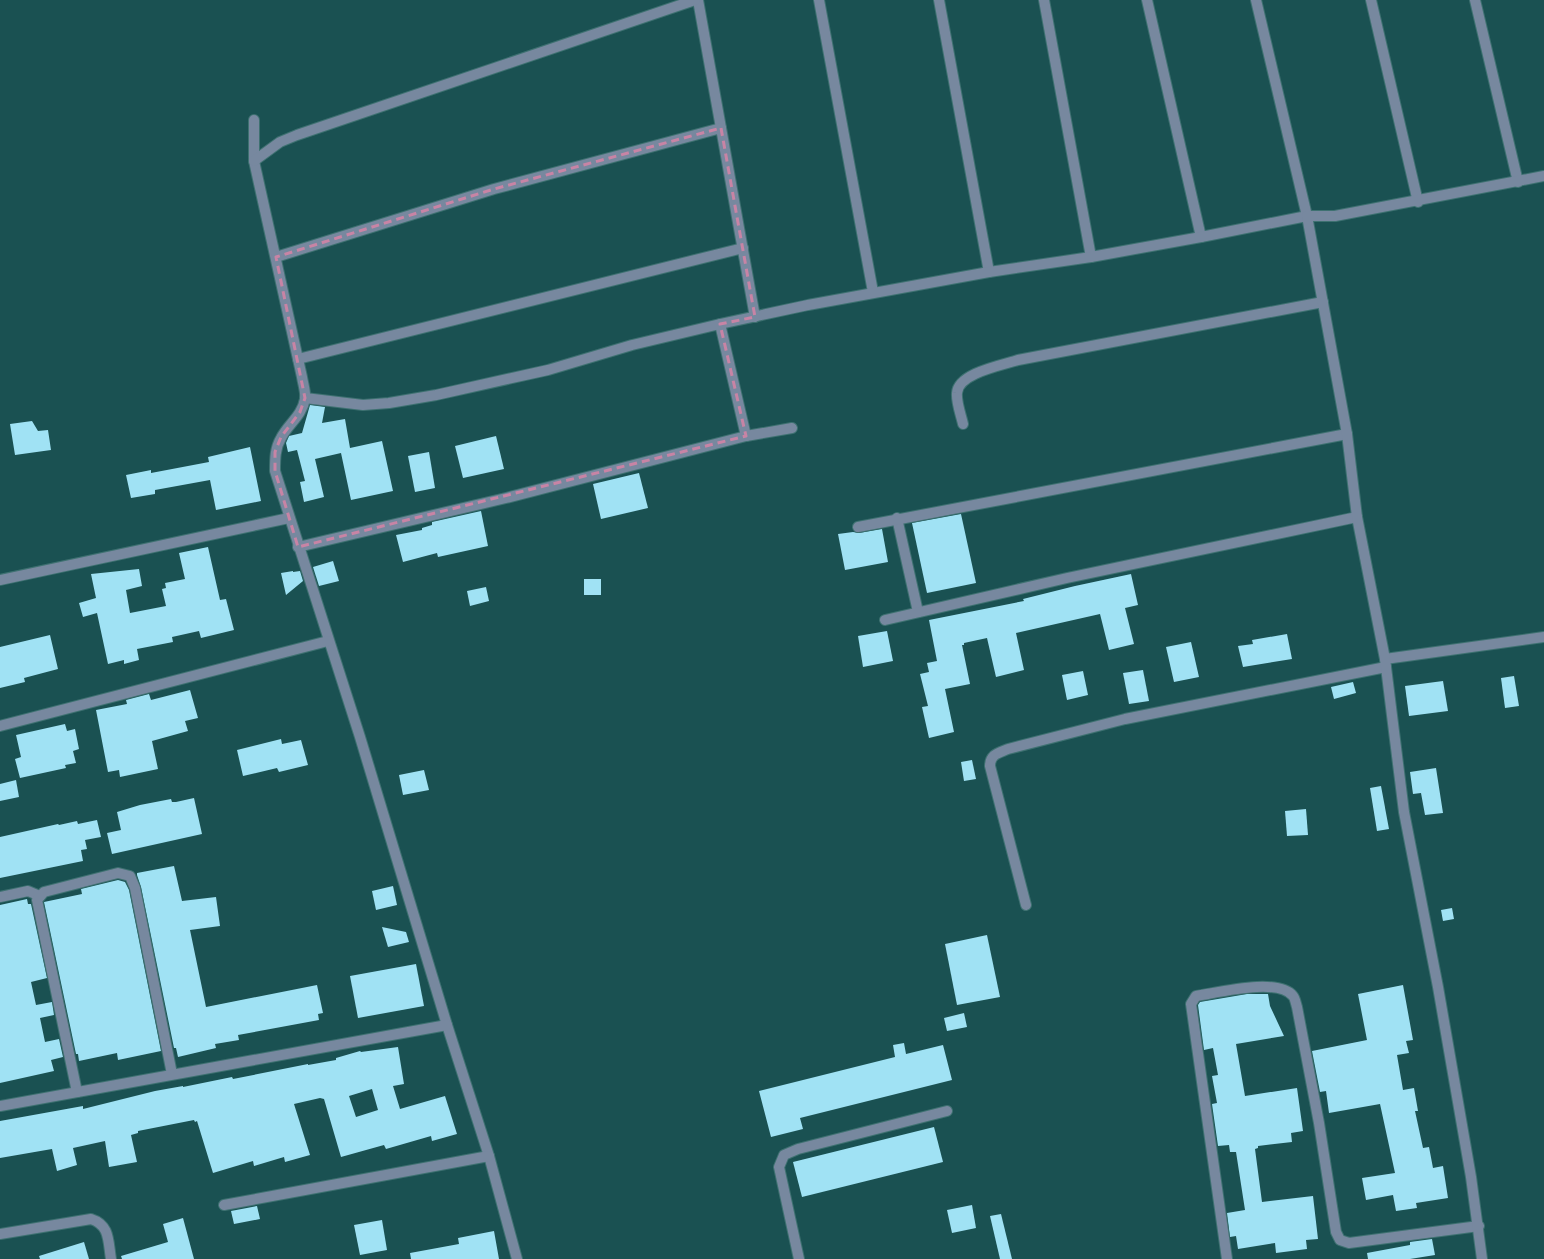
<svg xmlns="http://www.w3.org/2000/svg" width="1544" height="1259" viewBox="0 0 1544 1259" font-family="Inter,sans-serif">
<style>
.building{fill:#a0e2f4;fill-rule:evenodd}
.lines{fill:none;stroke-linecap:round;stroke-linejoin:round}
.minor-casing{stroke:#3e7171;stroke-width:12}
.minor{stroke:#77889f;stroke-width:10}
.marked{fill:none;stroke:#c884a5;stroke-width:3;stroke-dasharray:8 5;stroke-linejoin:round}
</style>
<rect width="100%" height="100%" fill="#1a5152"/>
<g class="building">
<path d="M 310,405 L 325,407 L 322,423 L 345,419 L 350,448 L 382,441 L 393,491 L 351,500 L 341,453 L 315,459 L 324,497 L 304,502 L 300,482 L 305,481 L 297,450 L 288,452 L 286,443 L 289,436 L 302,433 Z"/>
<path d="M 32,421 L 38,431 L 48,430 L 51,450 L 15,455 L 10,424 Z"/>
<path d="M 496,436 L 504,469 L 463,478 L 455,446 Z"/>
<path d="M 250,447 L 261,501 L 216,510 L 210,480 L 155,490 L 155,494 L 131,498 L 126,475 L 151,470 L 151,473 L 209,462 L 208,457 Z"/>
<path d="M 429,452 L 435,488 L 415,492 L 408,456 Z"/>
<path d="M 639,473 L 648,508 L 601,519 L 593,484 Z"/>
<path d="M 481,511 L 488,546 L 438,557 L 437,553 L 403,562 L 396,535 L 422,530 L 422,528 L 432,525 L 432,522 Z"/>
<path d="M 961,514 L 976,583 L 927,593 L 912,523 Z"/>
<path d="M 882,529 L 888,562 L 845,570 L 838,534 L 853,532 L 859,533 Z"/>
<path d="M 208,547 L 220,600 L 226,599 L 234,630 L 201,638 L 199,631 L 172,637 L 173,642 L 137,649 L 139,660 L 124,664 L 124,660 L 108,664 L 97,613 L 83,617 L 79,603 L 96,598 L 91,574 L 139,569 L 142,586 L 126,590 L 130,613 L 166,606 L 162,589 L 166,588 L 165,583 L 185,579 L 179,553 Z"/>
<path d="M 333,561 L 339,581 L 319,586 L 313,567 Z"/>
<path d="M 293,571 L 293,572 L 300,571 L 303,581 L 286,595 L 281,573 Z"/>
<path d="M 1131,574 L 1138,605 L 1125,608 L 1134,644 L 1109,650 L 1100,614 L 1016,633 L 1024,670 L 996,677 L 987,638 L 964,643 L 964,645 L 962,645 L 970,684 L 945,689 L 954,732 L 929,738 L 922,707 L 928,706 L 920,674 L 929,672 L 927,663 L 937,661 L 929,620 L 1024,601 L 1023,599 L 1075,586 Z"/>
<rect x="584" y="579" width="17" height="16"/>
<path d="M 486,587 L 489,601 L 470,606 L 467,591 Z"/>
<path d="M 887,631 L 893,661 L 863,667 L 858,636 Z"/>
<path d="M 1287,634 L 1292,659 L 1243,667 L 1238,646 L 1253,644 L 1252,640 Z"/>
<path d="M 50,635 L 58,669 L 24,678 L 25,682 L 0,688 L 0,647 Z"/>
<path d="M 1191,642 L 1199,677 L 1174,682 L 1166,647 Z"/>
<path d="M 1143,670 L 1149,701 L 1129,704 L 1123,673 Z"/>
<path d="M 1083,671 L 1088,695 L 1067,700 L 1062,675 Z"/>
<path d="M 1514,676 L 1519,706 L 1505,708 L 1501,678 Z"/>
<path d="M 1443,681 L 1448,711 L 1409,716 L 1405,686 Z"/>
<path d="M 1353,682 L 1356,693 L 1334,699 L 1331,687 Z"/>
<path d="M 190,690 L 198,718 L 185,721 L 188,731 L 152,741 L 158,769 L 120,777 L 119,770 L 108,772 L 96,710 L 127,704 L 126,700 L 149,694 L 151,700 Z"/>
<path d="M 65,724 L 67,731 L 75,729 L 79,749 L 73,751 L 76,763 L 65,765 L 66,768 L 20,778 L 15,759 L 21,757 L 16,735 Z"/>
<path d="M 281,739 L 282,744 L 301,740 L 308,765 L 279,772 L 277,768 L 243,776 L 237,750 Z"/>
<path d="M 972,760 L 976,779 L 964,781 L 961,762 Z"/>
<path d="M 1436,768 L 1443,813 L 1425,815 L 1421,793 L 1413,794 L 1410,772 Z"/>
<path d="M 424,770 L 429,790 L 403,795 L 399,775 Z"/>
<path d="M 16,780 L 19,797 L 0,801 L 0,784 Z"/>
<path d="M 1381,786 L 1389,829 L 1377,831 L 1370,788 Z"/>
<path d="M 194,798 L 202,834 L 112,854 L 107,833 L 121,830 L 117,812 L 140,805 L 171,799 L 172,802 L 176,802 Z"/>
<path d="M 1306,809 L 1308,835 L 1287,836 L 1285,811 Z"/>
<path d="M 97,820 L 101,837 L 85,840 L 87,849 L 81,850 L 83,861 L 0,878 L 0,837 L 58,824 L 59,825 L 77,821 L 78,824 Z"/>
<path d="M 174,866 L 182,901 L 216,897 L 220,926 L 190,930 L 206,1007 L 317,985 L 323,1013 L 318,1014 L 319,1020 L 238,1035 L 239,1040 L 215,1044 L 216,1048 L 178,1057 L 176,1048 L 174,1048 L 141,887 L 137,875 L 137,873 Z"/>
<path d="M 118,880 L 125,882 L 129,890 L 161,1051 L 118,1060 L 117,1053 L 79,1061 L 78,1054 L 76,1054 L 44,902 L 82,894 L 81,889 Z"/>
<path d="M 393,886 L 397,905 L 376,910 L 372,891 Z"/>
<path d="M 27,899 L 28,904 L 31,904 L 47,978 L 31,982 L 36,1005 L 52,1002 L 54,1015 L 40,1018 L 45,1042 L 59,1039 L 63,1057 L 51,1060 L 54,1071 L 0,1083 L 0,905 Z"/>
<path d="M 1452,908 L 1454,919 L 1443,921 L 1441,910 Z"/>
<path d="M 382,927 L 406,932 L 409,942 L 388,947 Z"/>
<path d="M 987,935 L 1000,997 L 957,1005 L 945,944 Z"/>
<path d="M 416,964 L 424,1006 L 358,1018 L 350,976 Z"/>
<path d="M 1403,985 L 1413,1040 L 1406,1041 L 1409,1053 L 1397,1055 L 1403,1090 L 1414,1088 L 1418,1111 L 1415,1111 L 1423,1148 L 1429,1147 L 1433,1168 L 1443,1166 L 1448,1198 L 1416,1203 L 1417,1208 L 1396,1211 L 1393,1195 L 1366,1200 L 1362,1178 L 1395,1173 L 1380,1104 L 1329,1113 L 1326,1091 L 1320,1092 L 1312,1051 L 1367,1040 L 1358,994 Z"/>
<path d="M 1247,994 L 1268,994 L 1270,1006 L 1284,1036 L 1236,1044 L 1245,1096 L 1297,1088 L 1303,1131 L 1291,1133 L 1292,1142 L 1258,1146 L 1258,1148 L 1255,1149 L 1262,1202 L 1313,1196 L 1318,1239 L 1306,1240 L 1307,1249 L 1276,1253 L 1275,1243 L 1238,1249 L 1236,1236 L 1230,1237 L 1227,1213 L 1245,1210 L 1236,1152 L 1230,1152 L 1229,1145 L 1218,1146 L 1212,1104 L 1217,1103 L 1212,1076 L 1218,1075 L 1213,1048 L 1204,1050 L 1198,1005 L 1200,1002 Z"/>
<path d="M 964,1013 L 967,1027 L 947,1031 L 944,1018 Z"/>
<path d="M 904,1043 L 906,1054 L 943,1045 L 952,1080 L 800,1118 L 803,1129 L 771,1137 L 759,1091 L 895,1057 L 893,1045 Z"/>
<path d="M 398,1047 L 404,1084 L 393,1086 L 400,1109 L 445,1096 L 457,1134 L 432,1141 L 431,1136 L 386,1149 L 384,1145 L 341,1157 L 324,1099 L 320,1098 L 294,1104 L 310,1155 L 285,1162 L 284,1157 L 254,1166 L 253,1161 L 213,1173 L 197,1121 L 195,1122 L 194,1120 L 138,1131 L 138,1133 L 131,1135 L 137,1162 L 109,1167 L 105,1141 L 73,1148 L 77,1165 L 57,1171 L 52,1149 L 0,1158 L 0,1121 L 83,1106 L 83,1109 L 155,1091 L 183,1086 L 183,1087 L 232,1077 L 233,1079 L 308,1064 L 308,1065 L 336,1060 L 336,1058 L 360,1051 L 361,1052 ZM 372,1089 L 378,1110 L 356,1117 L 349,1096 Z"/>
<path d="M 934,1127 L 943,1162 L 802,1197 L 793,1162 Z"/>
<path d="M 972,1205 L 976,1228 L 952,1233 L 947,1210 Z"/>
<path d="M 257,1206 L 260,1219 L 234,1224 L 231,1211 Z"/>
<path d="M 1001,1214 L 1012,1259 L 1000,1259 L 990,1216 Z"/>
<path d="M 183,1218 L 194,1259 L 122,1259 L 121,1256 L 168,1242 L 163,1224 Z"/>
<path d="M 382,1220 L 387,1250 L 360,1255 L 354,1225 Z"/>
<path d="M 494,1231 L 499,1259 L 411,1259 L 410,1253 L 459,1244 L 458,1238 Z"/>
<path d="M 1432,1239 L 1435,1255 L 1410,1259 L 1368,1259 L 1367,1253 L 1410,1245 L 1410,1242 Z"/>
<path d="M 84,1242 L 89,1259 L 40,1259 L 39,1256 Z"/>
</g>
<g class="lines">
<defs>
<g id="minor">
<path d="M 698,0 L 755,317"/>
<path d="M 819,0 L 873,292"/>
<path d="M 939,0 L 989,272"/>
<path d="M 1044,0 L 1091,257"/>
<path d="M 1147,0 L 1201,237"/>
<path d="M 1371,0 L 1418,202"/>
<path d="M 1475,0 L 1518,182"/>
<path d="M 254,120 L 254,161 L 302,377 C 303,384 306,392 305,399 C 302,416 288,424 281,438 C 275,448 275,459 275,471 L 360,737 L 447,1025 L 489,1156 L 517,1259"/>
<path d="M 254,161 L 280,142 L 297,135 L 695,0"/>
<path d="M 276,257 L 494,189 L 721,128"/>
<path d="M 720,324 L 746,436"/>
<path d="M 298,359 L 743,248"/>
<path d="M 305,398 L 363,405 L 389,403 L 436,395 L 548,370 L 632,345 L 720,324 L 808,305 L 989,272 L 1091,257 L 1201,237 L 1307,216 L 1256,0"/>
<path d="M 963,424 C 961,415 956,402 957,393 C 958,373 1003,365 1018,360 L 1323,302"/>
<path d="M 897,518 L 918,612"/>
<path d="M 858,527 L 1347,434"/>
<path d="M 298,547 L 506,498 L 746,436 L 792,428"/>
<path d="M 0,580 L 289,518"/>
<path d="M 885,620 L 1067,578 L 1357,517"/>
<path d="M 1385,659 L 1544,637"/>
<path d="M 0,726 L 328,641"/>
<path d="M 0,897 L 28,891 L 40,896"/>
<path d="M 1026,905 L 990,766 C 990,754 999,753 1008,749 L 1125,719 L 1386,667"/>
<path d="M 77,1092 L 37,900 L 44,892 L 118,873 L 130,876 L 135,888 L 172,1074"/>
<path d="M 0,1106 L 447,1025"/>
<path d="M 224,1205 L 489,1156"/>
<path d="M 0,1234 L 91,1219 C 110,1225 108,1241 111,1259"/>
<path d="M 799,1259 L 779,1167 L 784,1155 L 798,1149 L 947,1111"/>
<path d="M 1227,1259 L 1191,1004 L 1196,996 C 1217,993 1278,977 1293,996 C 1295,998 1296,1004 1297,1007 L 1319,1123 L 1336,1232 L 1340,1240 L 1349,1243 L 1479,1226"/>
<path d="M 1482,1259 L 1471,1177 L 1438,987 L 1404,812 L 1385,659 L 1357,517 L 1347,434 L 1307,216 L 1335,216 L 1544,176"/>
</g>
</defs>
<use href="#minor" class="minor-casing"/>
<use href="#minor" class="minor"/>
</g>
<path class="marked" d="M 721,128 L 755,317 L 720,324 L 746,436 L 298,547 L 275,471 L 275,452 L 281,437 L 300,412 L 305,398 L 276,257 L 494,189 Z"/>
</svg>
